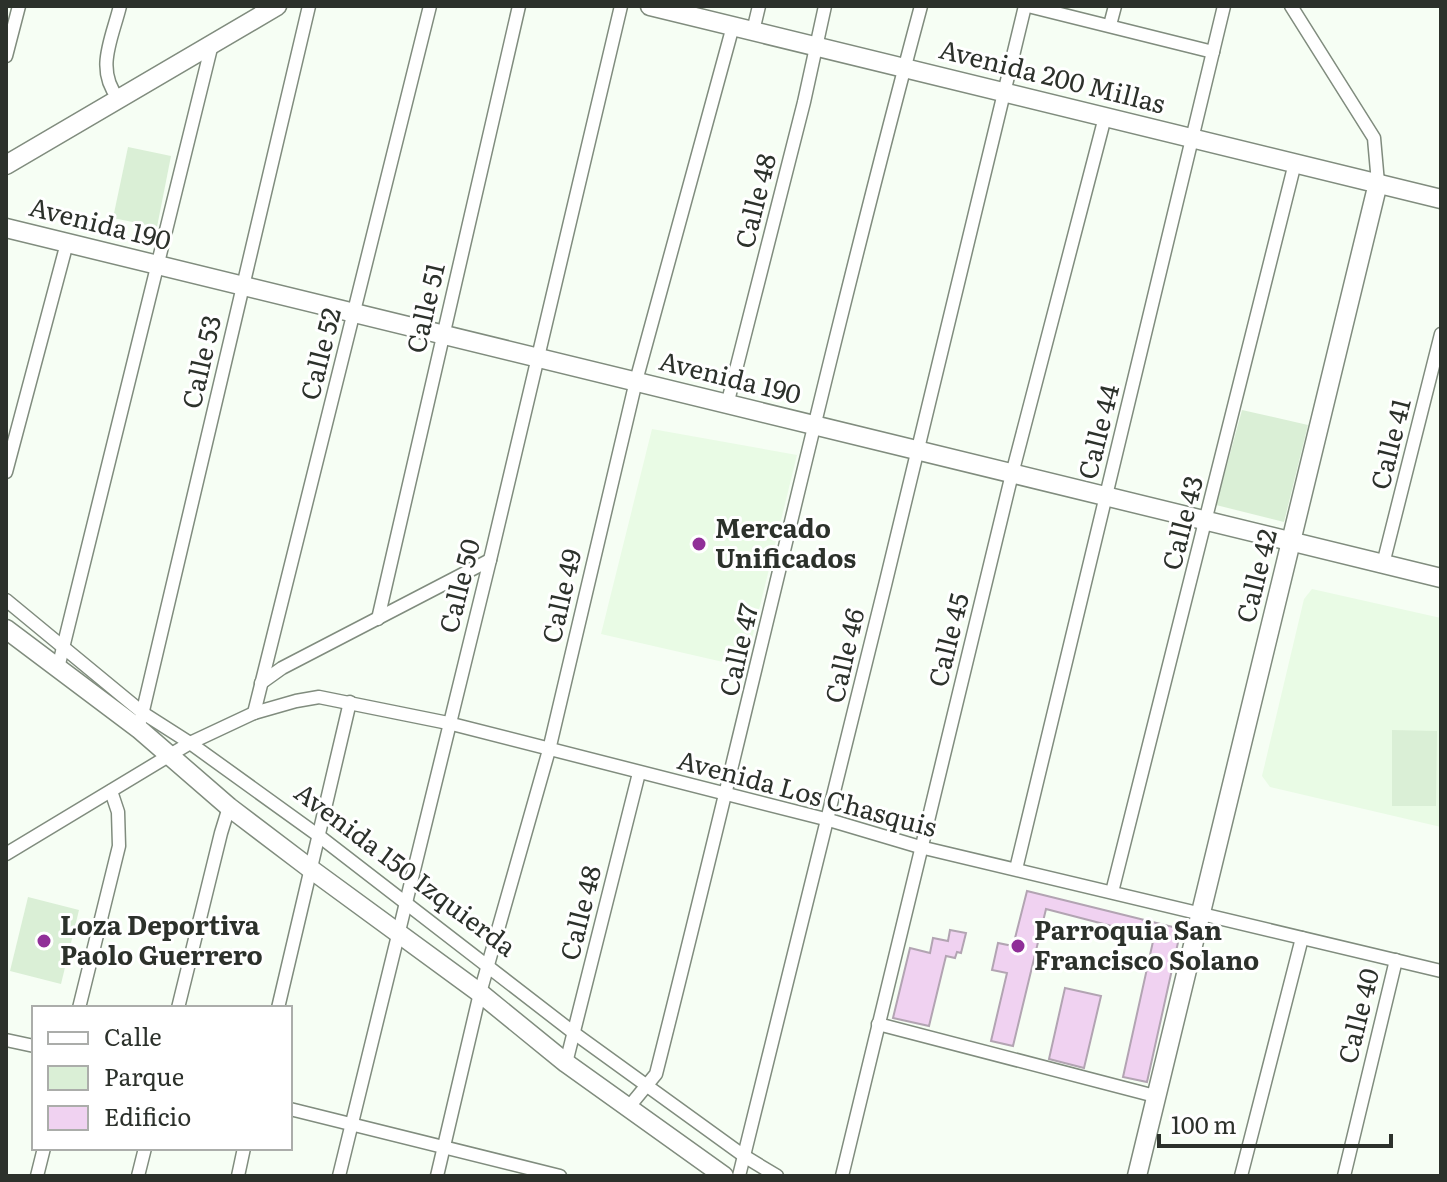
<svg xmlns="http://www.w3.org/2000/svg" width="1447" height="1182" viewBox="0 0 1447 1182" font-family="Literata,serif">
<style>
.built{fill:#e9fbe5}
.green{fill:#daefd6}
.building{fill:#f0d2f1;stroke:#b2a4b2;stroke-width:2}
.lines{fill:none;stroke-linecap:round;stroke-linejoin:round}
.street-casing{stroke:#808c7e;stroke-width:15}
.secondary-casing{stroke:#808c7e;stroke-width:21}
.street{stroke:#fff;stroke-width:12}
.secondary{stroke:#fff;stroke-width:18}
.poi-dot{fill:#902f98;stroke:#fff;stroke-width:3}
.labels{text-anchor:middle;stroke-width:6;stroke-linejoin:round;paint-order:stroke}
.street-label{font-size:26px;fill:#2c312b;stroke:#fff}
.poi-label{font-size:26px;font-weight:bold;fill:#2c312b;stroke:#fff;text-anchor:start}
</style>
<rect width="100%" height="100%" fill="#f6fef4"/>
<g class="built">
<path d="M 652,429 L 797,455 L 745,667 L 601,634 Z"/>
<path d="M 1312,589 L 1441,618 L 1441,827 L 1270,787 L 1262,776 L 1304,599 Z"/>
</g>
<g class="green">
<path d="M 128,147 L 171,156 L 157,227 L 113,218 Z"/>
<path d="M 1242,410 L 1308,425 L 1284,522 L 1216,505 Z"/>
<path d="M 1392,730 L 1437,731 L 1436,806 L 1392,806 Z"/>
<path d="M 28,897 L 79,910 L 61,984 L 10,971 Z"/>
</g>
<g class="building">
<path d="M 1027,891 L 1181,929 L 1147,1082 L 1123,1077 L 1154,937 L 1046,909 L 1013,1046 L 991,1041 L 1007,973 L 992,970 L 998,943 L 1013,946 Z"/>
<path d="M 950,930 L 966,933 L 961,953 L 957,952 L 955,958 L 946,956 L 929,1026 L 893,1018 L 910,948 L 930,953 L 933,938 L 948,941 Z"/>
<path d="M 1065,988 L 1101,996 L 1084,1068 L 1049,1059 Z"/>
</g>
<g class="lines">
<defs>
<g id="street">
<path d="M 1028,6 L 1213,52"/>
<path d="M 1291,6 L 1374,138 L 1378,183"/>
<path d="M 1110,25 L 1115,6"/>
<path d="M 753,31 L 759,6"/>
<path d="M 6,56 L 19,6"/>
<path d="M 118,98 C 95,69 112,39 120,6"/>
<path d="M 727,405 L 804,102 L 825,6"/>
<path d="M 6,472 L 67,243"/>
<path d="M 1383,564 L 1441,334"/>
<path d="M 6,600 L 143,713 L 190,743 L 319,836 L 574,1033 L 744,1156 L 777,1176"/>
<path d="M 378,619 L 519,6"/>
<path d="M 58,668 L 212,44"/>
<path d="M 261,683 L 282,668 L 490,560"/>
<path d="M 254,713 L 430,6"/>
<path d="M 141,719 L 309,6"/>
<path d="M 6,854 L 190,743 L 254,713 L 296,701 L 319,697 L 448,723 L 829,820 L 920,847 L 1441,971"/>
<path d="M 1016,869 L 1224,6"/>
<path d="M 1112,892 L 1295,163"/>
<path d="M 79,1008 L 119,846 L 118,812 L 111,791"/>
<path d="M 178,1008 L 221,833 L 229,807"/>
<path d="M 278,1008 L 350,702"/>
<path d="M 878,1024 L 1155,1096"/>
<path d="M 6,1040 L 34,1046"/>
<path d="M 566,1063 L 639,773"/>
<path d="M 628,1108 L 656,1074 C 746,719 826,360 921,6"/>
<path d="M 290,1109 L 560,1176"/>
<path d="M 37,1176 L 44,1148"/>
<path d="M 138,1176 L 145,1148"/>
<path d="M 238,1176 L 244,1148"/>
<path d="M 339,1176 L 490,560 L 621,6"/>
<path d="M 437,1176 L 480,993 L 549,750 L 636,381 L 733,26"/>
<path d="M 739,1176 C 837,787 931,396 1025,6"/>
<path d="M 842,1176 L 1012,474 L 1105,117"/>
<path d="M 1241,1176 L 1302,938"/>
<path d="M 1344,1176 L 1396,960"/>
</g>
<g id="secondary">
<path d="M 650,6 L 1441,199"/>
<path d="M 6,165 L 277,6"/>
<path d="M 6,228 L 1441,578"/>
<path d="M 6,629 L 139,729 L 229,807 L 312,870 L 480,993 L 566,1063 L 724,1176"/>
<path d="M 1137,1176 L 1378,183"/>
</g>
</defs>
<use href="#street" class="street-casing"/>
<use href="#secondary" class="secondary-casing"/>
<use href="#street" class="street"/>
<use href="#secondary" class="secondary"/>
</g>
<g class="poi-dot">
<circle cx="699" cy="544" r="8"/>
<circle cx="44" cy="941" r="8"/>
<circle cx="1018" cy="946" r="8"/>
</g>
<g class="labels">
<g class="street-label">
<text transform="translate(1052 77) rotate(14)" y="9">Avenida 200 Millas</text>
<text transform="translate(756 201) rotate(-76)" y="9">Calle 48</text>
<text transform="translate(100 224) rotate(14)" y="9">Avenida 190</text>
<text transform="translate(426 308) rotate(-77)" y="9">Calle 51</text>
<text transform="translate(321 354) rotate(-76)" y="9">Calle 52</text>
<text transform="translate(202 362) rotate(-77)" y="9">Calle 53</text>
<text transform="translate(730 378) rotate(14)" y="9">Avenida 190</text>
<text transform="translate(1099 432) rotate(-76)" y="9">Calle 44</text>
<text transform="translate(1391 444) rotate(-76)" y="9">Calle 41</text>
<text transform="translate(1183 523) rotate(-76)" y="9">Calle 43</text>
<text transform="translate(1257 576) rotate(-76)" y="9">Calle 42</text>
<text transform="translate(460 586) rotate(-76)" y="9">Calle 50</text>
<text transform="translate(562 596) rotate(-77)" y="9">Calle 49</text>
<text transform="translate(949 640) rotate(-76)" y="9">Calle 45</text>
<text transform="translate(739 650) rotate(-77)" y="9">Calle 47</text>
<text transform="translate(845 656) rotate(-77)" y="9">Calle 46</text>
<text transform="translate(807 794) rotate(15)" y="9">Avenida Los Chasquis</text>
<text transform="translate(405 870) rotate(37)" y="9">Avenida 150 Izquierda</text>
<text transform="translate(581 913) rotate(-76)" y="9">Calle 48</text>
<text transform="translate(1359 1016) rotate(-76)" y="9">Calle 40</text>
</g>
<g class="poi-label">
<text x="715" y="538">Mercado<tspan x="715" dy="30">Unificados</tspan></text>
<text x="60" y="935">Loza Deportiva<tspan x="60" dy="30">Paolo Guerrero</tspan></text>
<text x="1034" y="940">Parroquia San<tspan x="1034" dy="30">Francisco Solano</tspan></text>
</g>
</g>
<rect width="1447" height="1182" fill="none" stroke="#2c312b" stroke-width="16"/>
<rect x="32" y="1006" width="260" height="144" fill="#ffffff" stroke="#abadaa" stroke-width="2"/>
<rect x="48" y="1032" width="40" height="12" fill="#ffffff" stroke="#abadaa" stroke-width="2"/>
<text x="104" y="1046" font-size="24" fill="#2c312b">Calle</text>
<rect x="48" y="1066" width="40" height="24" fill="#daefd6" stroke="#abadaa" stroke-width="2"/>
<text x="104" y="1086" font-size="24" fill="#2c312b">Parque</text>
<rect x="48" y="1106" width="40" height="24" fill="#f0d2f1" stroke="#abadaa" stroke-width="2"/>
<text x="104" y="1126" font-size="24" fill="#2c312b">Edificio</text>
<path d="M1159 1134v12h232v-12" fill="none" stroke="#2c312b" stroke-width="4"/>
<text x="1171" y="1134" font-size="24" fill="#2c312b" stroke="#ffffff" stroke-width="6" paint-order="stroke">100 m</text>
</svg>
